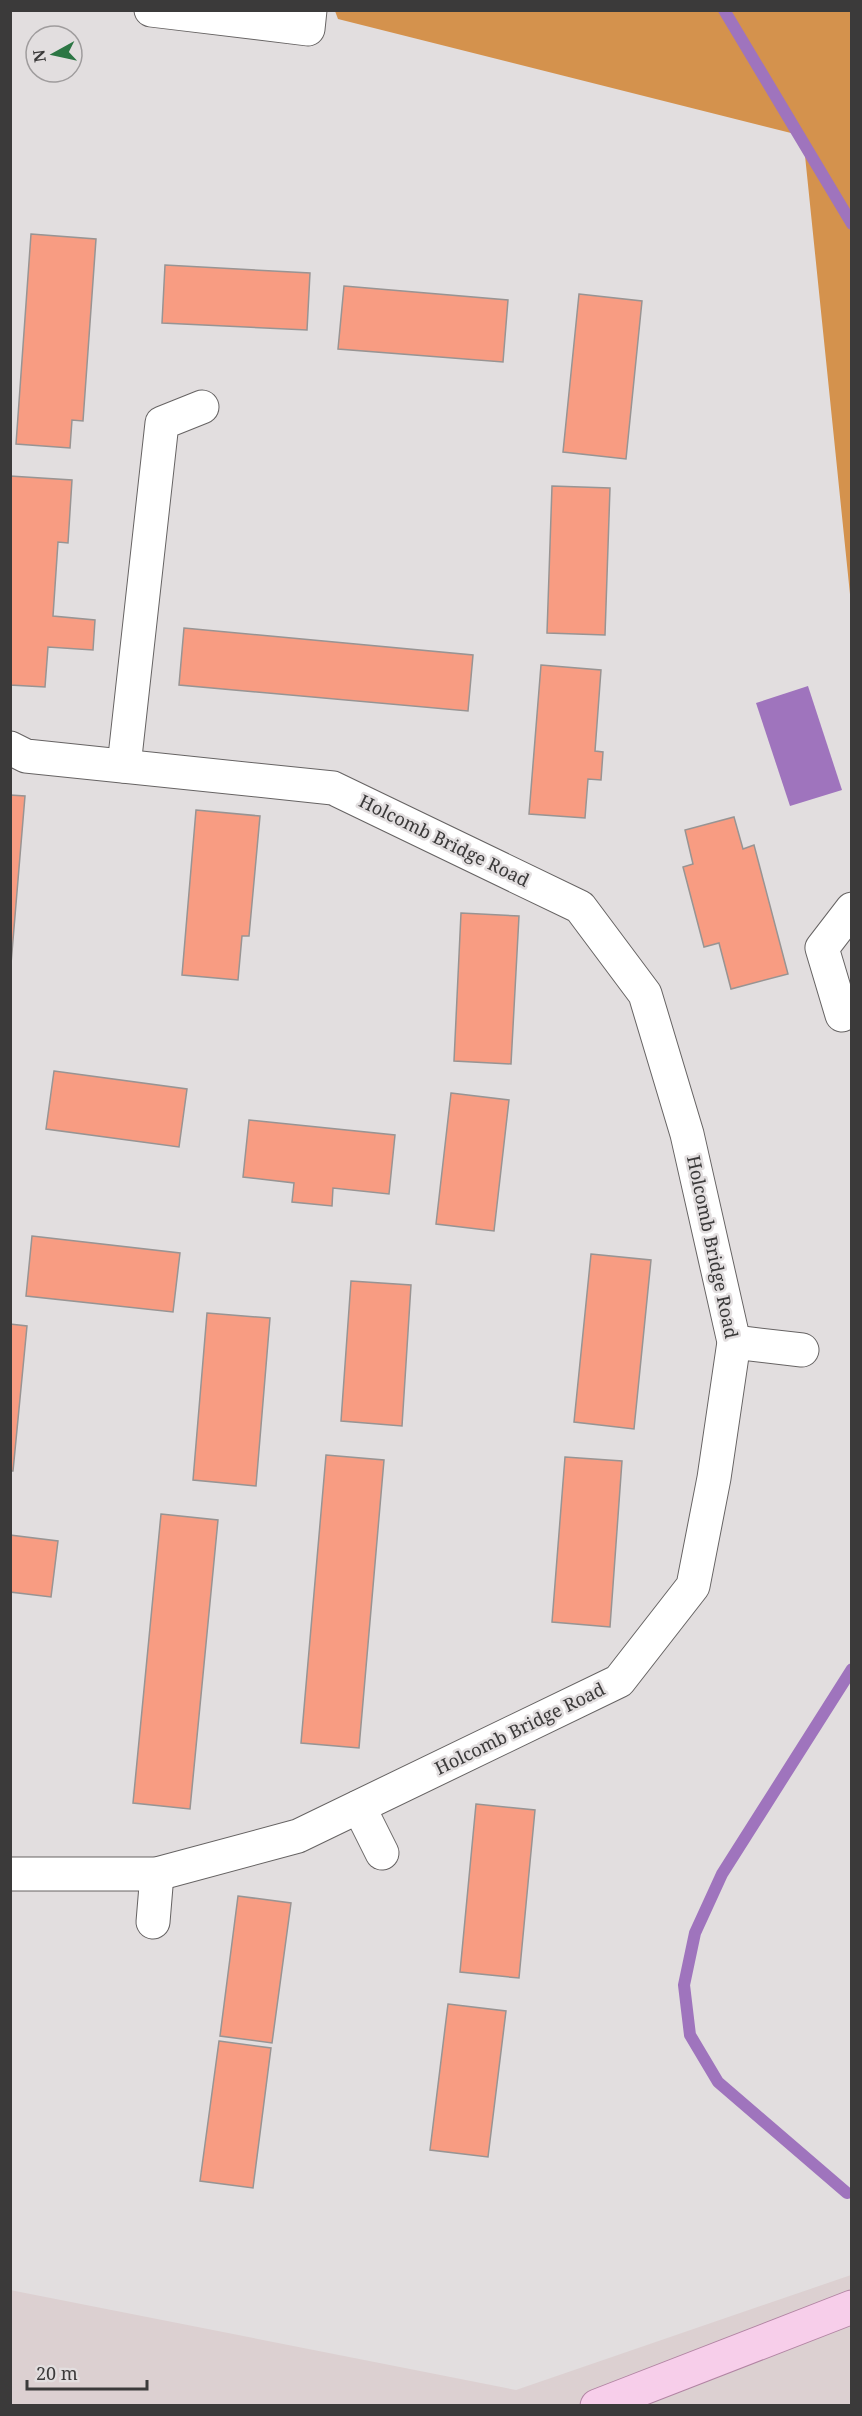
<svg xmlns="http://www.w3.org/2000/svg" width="862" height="2416" viewBox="0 0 862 2416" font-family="'Noto Serif',serif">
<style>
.built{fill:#dcd0d1}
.forest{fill:#d4924d}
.water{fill:#9f74bd}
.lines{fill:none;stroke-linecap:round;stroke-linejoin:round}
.stream{stroke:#9f74bd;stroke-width:12}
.building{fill:#f89c82;stroke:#989493;stroke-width:1.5}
.minor-casing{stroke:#666363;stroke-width:35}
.major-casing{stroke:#b285a3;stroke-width:35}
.minor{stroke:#fff;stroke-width:33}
.major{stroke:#f7ceea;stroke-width:33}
.labels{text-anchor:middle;stroke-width:5;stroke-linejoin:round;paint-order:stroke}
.street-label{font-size:18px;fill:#3b3a3a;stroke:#e2dedf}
</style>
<rect width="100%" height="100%" fill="#e2dedf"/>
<path class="built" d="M 851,2275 L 851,2405 L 11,2405 L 10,2290 L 516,2390 Z"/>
<path class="forest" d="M 335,11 L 851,11 L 851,604 L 803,136 L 338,19 Z"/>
<path class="water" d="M 808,686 L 842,790 L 790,806 L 756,703 Z"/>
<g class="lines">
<g class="stream">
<path d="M 724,10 L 852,224"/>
<path d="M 847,2193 L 718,2082 L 690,2035 L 684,1985 L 695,1933 L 722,1874 L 852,1669"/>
</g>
</g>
<g class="building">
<path d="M 31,234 L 96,239 L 83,421 L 72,420 L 70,448 L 16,444 Z"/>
<path d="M 165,265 L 310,273 L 307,330 L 162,323 Z"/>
<path d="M 344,286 L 508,300 L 503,362 L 338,349 Z"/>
<path d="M 579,294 L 642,301 L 626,459 L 563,452 Z"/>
<path d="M 10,476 L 72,480 L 68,543 L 58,542 L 53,616 L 95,620 L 93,650 L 48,647 L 45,687 L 10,685 Z"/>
<path d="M 552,486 L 610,488 L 605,635 L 547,633 Z"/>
<path d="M 184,628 L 473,655 L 468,711 L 179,685 Z"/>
<path d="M 541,665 L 601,670 L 595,751 L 603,752 L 601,780 L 588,779 L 585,818 L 529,814 Z"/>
<path d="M 10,795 L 25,796 L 10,976 Z"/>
<path d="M 196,810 L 260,816 L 249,936 L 242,936 L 238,980 L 182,975 Z"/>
<path d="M 734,817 L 743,849 L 754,845 L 788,974 L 731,989 L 719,943 L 704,947 L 683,867 L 693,864 L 685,830 Z"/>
<path d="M 461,913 L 519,916 L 511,1064 L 454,1061 Z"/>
<path d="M 54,1071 L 187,1089 L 179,1147 L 46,1129 Z"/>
<path d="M 451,1093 L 509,1100 L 494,1231 L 436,1224 Z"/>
<path d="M 249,1120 L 395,1135 L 389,1194 L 333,1188 L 332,1206 L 292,1202 L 294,1183 L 243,1177 Z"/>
<path d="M 32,1236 L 180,1253 L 173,1312 L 26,1296 Z"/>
<path d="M 591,1254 L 651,1260 L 634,1429 L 574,1422 Z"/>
<path d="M 351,1281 L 411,1285 L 402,1426 L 341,1421 Z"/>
<path d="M 207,1313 L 270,1318 L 256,1486 L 193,1480 Z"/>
<path d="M 10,1324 L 27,1326 L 13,1471 L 10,1471 Z"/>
<path d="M 326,1455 L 384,1460 L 359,1748 L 301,1743 Z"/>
<path d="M 565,1457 L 622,1461 L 610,1627 L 552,1622 Z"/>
<path d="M 161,1514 L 218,1520 L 190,1809 L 133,1803 Z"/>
<path d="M 10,1535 L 58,1541 L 51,1597 L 10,1592 Z"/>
<path d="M 476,1804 L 535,1810 L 519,1978 L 460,1972 Z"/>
<path d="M 238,1896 L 291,1903 L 272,2043 L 220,2036 Z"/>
<path d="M 448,2004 L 506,2011 L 488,2157 L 430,2150 Z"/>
<path d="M 219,2041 L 271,2048 L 253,2188 L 200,2181 Z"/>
</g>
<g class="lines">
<defs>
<g id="minor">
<path d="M 151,10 L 308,29 L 310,10"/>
<path d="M 10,748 L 26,756 L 333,788 L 580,907 L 645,994 L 687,1134 L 734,1342 L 714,1478 L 693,1586 L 619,1681 L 298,1836 L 157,1874 L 10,1874"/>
<path d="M 124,766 L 162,423 L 202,407"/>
<path d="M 842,1015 L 822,948 L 852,909"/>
<path d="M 734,1342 L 802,1350"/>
<path d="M 359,1807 L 382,1853"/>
<path d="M 153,1922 L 157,1874"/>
</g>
<path id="major" d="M 597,2406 L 852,2307"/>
</defs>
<use href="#minor" class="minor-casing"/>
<use href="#major" class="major-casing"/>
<use href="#minor" class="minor"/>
<use href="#major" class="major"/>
</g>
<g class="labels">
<g class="street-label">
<text transform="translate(444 841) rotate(26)" y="6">Holcomb Bridge Road</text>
<text transform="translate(712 1247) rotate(78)" y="6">Holcomb Bridge Road</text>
<text transform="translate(520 1729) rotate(-26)" y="6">Holcomb Bridge Road</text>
</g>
</g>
<rect width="862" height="2416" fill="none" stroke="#3b3a3a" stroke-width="24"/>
<g transform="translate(54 54) rotate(262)"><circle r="28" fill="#e2dedf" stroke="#9f9c9d" stroke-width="1.5"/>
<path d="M0-4.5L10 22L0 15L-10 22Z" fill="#2c7644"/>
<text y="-9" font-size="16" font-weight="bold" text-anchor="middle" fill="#3b3a3a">N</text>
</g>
<path d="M27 2380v9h120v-9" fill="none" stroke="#3b3a3a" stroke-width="3"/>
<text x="36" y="2380" font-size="18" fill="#3b3a3a" stroke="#e2dedf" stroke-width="4.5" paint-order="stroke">20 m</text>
</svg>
